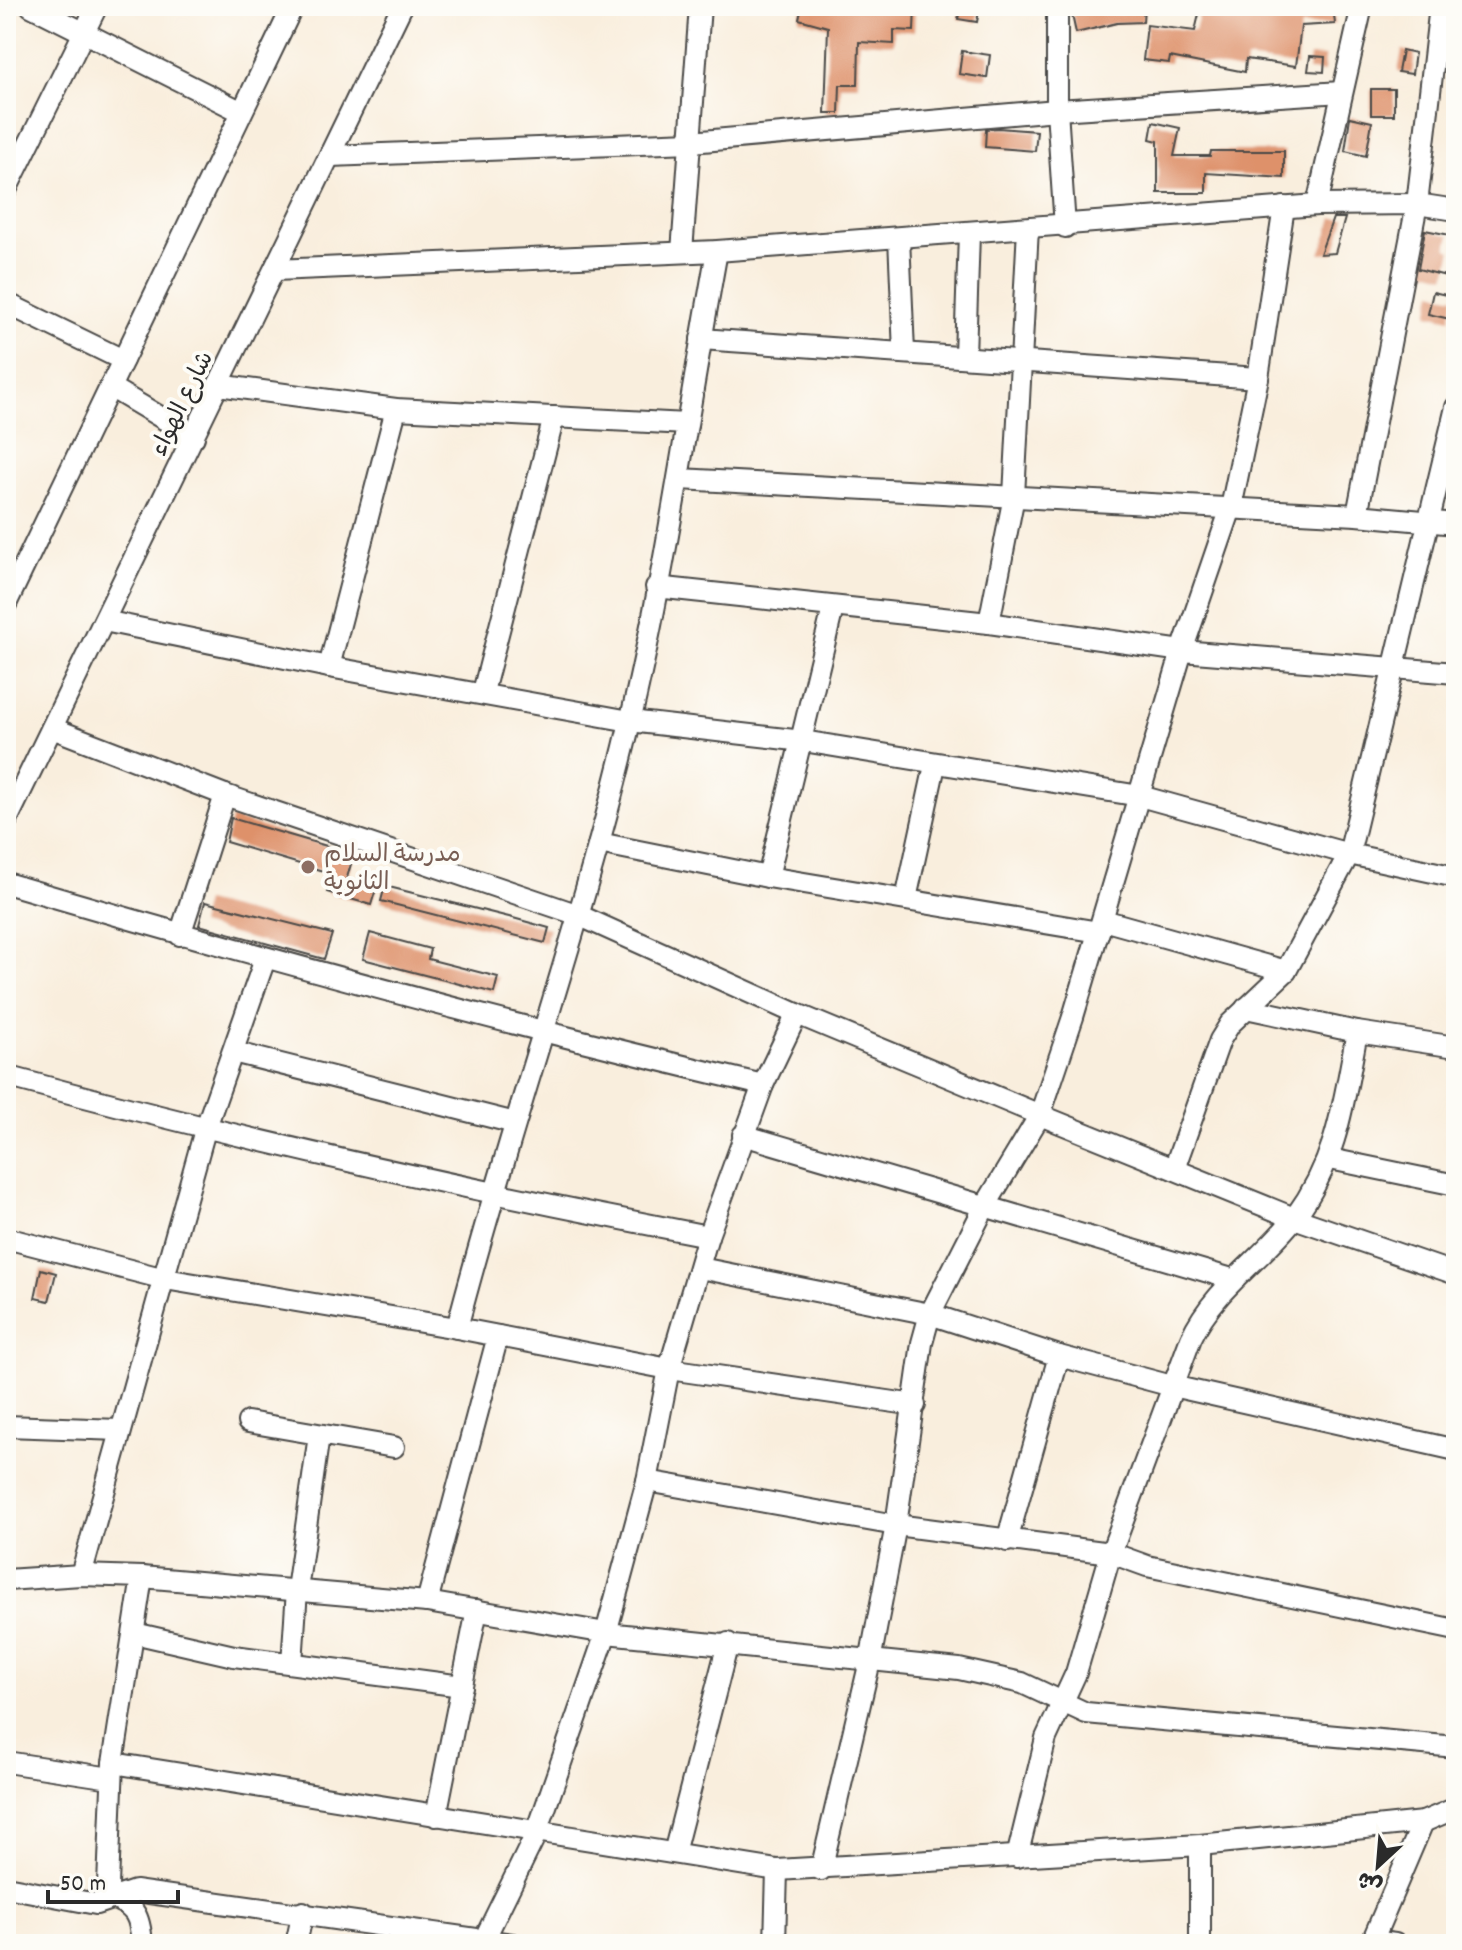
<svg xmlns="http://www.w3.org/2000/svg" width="1462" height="1950" viewBox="0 0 1462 1950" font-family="Dekko,'Playpen Sans Arabic',sans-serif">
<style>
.building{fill:#de916a}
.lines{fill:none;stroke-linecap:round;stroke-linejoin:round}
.minor-casing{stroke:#4a4846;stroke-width:24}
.minor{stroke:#fff;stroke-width:20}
.education-dot{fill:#8d6e63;stroke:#fdfcf7;stroke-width:3}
.labels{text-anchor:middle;stroke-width:8;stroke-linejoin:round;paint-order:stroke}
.street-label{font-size:24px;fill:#2b2b2b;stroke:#fdfcf7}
.education-label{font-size:24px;fill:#785e54;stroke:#fdfcf7;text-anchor:start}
</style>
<rect width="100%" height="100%" fill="#fdfcf7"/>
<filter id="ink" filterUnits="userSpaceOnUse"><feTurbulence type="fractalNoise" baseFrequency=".0125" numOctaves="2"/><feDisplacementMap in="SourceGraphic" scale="16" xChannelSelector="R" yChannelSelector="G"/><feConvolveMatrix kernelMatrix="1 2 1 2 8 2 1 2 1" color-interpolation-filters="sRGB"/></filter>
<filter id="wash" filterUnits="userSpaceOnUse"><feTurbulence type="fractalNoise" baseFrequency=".006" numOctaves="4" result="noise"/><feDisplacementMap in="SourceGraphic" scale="32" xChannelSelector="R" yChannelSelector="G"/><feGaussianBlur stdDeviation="1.8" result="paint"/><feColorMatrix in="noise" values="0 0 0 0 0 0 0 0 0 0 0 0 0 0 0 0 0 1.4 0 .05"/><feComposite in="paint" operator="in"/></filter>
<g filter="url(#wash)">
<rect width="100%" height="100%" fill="#f9eedd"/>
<g id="blocks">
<g class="building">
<path d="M 802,6 L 899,9 L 899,6 L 915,6 L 914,31 L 894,30 L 894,44 L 859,42 L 858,85 L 840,85 L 839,113 L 825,113 L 828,27 L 799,19 Z"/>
<path d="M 961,6 L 980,6 L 977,22 L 958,19 Z"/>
<path d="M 1070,6 L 1144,6 L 1143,22 L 1117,23 L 1076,33 Z"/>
<path d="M 1201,6 L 1333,6 L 1335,24 L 1301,26 L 1296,66 L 1246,59 L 1245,72 L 1170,57 L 1169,63 L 1143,60 L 1147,25 L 1195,31 Z"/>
<path d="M 1402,50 L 1415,53 L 1412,74 L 1398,72 Z"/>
<path d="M 962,51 L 990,55 L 987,78 L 959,74 Z"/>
<path d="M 1310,56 L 1325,57 L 1324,72 L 1308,71 Z"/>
<rect x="1371" y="89" width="23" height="26"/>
<path d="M 1350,117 L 1372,122 L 1366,156 L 1345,151 Z"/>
<path d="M 1153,122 L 1180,128 L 1174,156 L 1210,156 L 1211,151 L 1284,151 L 1284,178 L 1206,173 L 1206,193 L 1158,193 L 1158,141 L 1150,139 Z"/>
<path d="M 998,128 L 1037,131 L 1035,151 L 985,147 L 986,129 Z"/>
<path d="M 1333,218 L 1345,218 L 1335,253 L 1320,254 Z"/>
<path d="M 1425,230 L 1450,235 L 1447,248 L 1452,250 L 1446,276 L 1418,269 Z"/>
<path d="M 1433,292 L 1455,297 L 1450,319 L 1428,314 Z"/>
<path d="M 231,818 L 354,854 L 346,881 L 376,889 L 371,905 L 327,892 L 333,874 L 226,842 Z"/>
<path d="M 385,886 L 513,918 L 549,928 L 545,943 L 381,901 Z"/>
<path d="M 205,902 L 332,934 L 324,959 L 199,925 Z"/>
<path d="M 370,933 L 430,949 L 428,959 L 498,977 L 494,993 L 363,959 Z"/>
<path d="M 41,1269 L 56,1273 L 49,1301 L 35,1298 Z"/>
</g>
</g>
</g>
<g filter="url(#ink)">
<use href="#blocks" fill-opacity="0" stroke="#4a4846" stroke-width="2"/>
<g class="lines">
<defs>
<g id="minor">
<path d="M 31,6 L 240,111"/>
<path d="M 1057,6 L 1057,110 L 1065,227"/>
<path d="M 330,156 L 691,142 L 1057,110 L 1342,92"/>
<path d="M 6,190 L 97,6"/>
<path d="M 1317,205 L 1362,6"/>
<path d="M 899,238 L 904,352"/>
<path d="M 682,252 L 700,6"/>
<path d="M 275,270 L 717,251 L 1317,205 L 1417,204 L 1456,210"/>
<path d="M 6,303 L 123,360"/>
<path d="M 701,339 L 1258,378"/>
<path d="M 965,356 L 969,233"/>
<path d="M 218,385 L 396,409 L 687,424"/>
<path d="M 110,387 L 194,437"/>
<path d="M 680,479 L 1357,515 L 1456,524"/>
<path d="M 1357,515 L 1417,204 L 1440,6"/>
<path d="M 656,587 L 989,623 L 1182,651 L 1456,673"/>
<path d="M 6,604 L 293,6"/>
<path d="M 104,621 L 329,667 L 630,721 L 803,741 L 1140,796 L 1349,854 L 1456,877"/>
<path d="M 989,623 L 1014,496 L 1028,228"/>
<path d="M 329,667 L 396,409"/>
<path d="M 483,692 L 554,417"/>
<path d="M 52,728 L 225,795 L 576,914 L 797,1014 L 1040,1115 L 1294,1218 L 1456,1274"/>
<path d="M 6,822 L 402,6"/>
<path d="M 599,843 L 768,877 L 1099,932"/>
<path d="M 768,877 L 833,608"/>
<path d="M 6,883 C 257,957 508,1025 763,1085"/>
<path d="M 906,899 L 935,765"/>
<path d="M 1103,920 L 1286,971"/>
<path d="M 180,935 L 225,795"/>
<path d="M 1246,1008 L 1357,1032 L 1456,1047"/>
<path d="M 233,1052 L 515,1123"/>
<path d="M 6,1076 C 238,1139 472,1191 708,1236"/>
<path d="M 743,1135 L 1232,1279"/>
<path d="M 1330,1159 L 1456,1185"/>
<path d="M 1174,1169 L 1220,1040 L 1230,1024 L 1286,971 L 1349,854 L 1456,407"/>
<path d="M 6,1238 L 165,1279 L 457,1328 L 669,1369 L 915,1405"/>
<path d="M 700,1268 L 930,1314 L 1059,1356 L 1172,1386 L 1456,1450"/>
<path d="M 457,1328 C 510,1124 582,926 630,722 C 667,566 688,408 717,251"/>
<path d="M 248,1422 L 394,1447"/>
<path d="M 6,1426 L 120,1430"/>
<path d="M 647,1481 L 896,1525 L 1111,1553 L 1147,1566 L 1456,1630"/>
<path d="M 1007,1541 L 1059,1356"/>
<path d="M 81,1575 L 205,1130 L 265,959"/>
<path d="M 142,1577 L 113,1763 L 108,1885 L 109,1897 C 136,1906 140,1916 142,1944"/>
<path d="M 6,1580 L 81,1575 L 142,1577 L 427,1602 L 606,1633 L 959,1669 L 1022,1683 L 1086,1713 L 1456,1747"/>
<path d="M 427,1602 L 498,1336"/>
<path d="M 134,1633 L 234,1656 L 462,1686"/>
<path d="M 292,1663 L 297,1590 L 319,1435"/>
<path d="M 6,1762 L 111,1778"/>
<path d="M 113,1763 L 777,1870 L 1200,1845 L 1423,1822 L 1456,1808"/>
<path d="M 436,1816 L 477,1610"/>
<path d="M 1200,1845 L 1200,1944"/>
<path d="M 674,1853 L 728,1643"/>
<path d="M 1017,1857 L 1046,1738 L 1076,1673 L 1111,1553 L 1191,1338 C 1215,1287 1262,1260 1295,1217 C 1338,1159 1344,1100 1357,1032"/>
<path d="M 821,1870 L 870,1661 L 896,1525 L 922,1343 L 930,1314 L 984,1208 L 1040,1115 L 1073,1017 L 1182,651 L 1231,508 L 1258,378 L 1284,207"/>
<path d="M 6,1887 L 96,1904 L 135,1891 L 512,1944"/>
<path d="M 1372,1941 L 1395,1944"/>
<path d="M 296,1944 L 303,1912"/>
<path d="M 482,1944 L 537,1832 L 606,1633 L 647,1481 L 669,1369 L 708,1236 L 763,1085 L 797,1014"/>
<path d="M 775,1944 L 777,1870"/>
<path d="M 1371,1944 L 1423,1822"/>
</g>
</defs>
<use href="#minor" class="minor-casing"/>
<use href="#minor" class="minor"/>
</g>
</g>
<circle class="education-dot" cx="308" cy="867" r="8"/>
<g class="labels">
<g class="street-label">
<text transform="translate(181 403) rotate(-64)" y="8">شارع الهواء</text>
</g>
<g class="education-label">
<text x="324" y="861">مدرسة السلام<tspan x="324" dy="28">الثانوية</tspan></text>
</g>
</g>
<rect width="1462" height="1950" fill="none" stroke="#fdfcf7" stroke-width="32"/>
<g transform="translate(1378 1866) rotate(206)" stroke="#fdfcf7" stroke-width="6" paint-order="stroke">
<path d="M0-6L14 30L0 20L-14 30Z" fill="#2b2b2b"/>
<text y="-12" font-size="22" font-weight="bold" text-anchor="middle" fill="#2b2b2b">ش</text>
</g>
<path d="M48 1890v12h130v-12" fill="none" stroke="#2b2b2b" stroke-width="4"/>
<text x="60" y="1890" font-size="24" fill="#2b2b2b" stroke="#fdfcf7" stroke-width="6" paint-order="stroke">50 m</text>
</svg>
